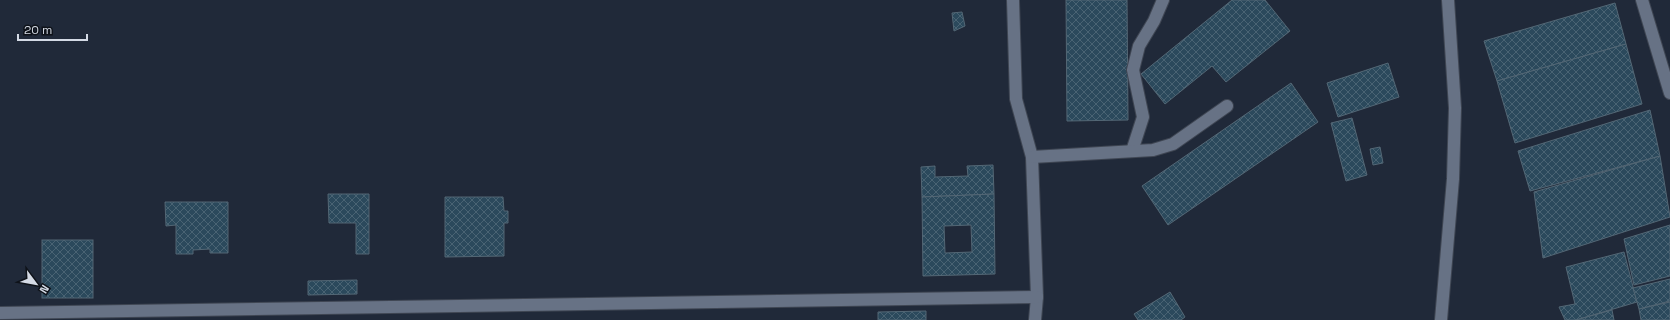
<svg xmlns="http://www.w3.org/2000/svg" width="1670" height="320" viewBox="0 0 1670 320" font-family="'Space Grotesk',sans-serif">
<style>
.building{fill:url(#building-cross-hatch);stroke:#536775;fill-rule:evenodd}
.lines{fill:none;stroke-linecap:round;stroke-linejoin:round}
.minor-casing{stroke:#3f4653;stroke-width:14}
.minor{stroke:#677285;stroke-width:12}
</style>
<defs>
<pattern id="building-cross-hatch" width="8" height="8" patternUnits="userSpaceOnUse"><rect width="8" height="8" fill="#2b495c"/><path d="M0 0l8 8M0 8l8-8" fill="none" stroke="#496373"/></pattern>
</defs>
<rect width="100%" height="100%" fill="#202939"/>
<g class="building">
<path d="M 1066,0 L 1127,0 L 1128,120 L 1067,121 Z"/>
<path d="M 1232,0 L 1265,0 L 1290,31 L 1226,82 L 1212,66 L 1165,104 L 1141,74 Z"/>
<path d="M 1615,3 L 1626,44 L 1497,81 L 1484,41 Z"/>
<path d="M 962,12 L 965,26 L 954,31 L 952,13 Z"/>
<path d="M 1626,44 L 1642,104 L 1515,143 L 1497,81 Z"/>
<path d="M 1388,63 L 1399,97 L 1338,117 L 1327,83 Z"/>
<path d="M 1291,83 L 1318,122 L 1168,225 L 1142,186 Z"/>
<path d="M 1650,110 L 1660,156 L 1530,191 L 1518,151 Z"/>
<path d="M 1352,118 L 1367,175 L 1346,181 L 1331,123 Z"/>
<path d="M 1380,147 L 1383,163 L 1373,165 L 1370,149 Z"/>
<path d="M 1660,156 L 1670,217 L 1543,258 L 1534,192 Z"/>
<path d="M 993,165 L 994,194 L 922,197 L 921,167 L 935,166 L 935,177 L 968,176 L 967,166 Z"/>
<path d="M 328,194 L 369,194 L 369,254 L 356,254 L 356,223 L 329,223 Z"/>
<path d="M 994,194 L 995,274 L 923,276 L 922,197 ZM 971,225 L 972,252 L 945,253 L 944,226 Z"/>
<path d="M 445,197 L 503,197 L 504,211 L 508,211 L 508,223 L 504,223 L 504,256 L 445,257 Z"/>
<path d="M 165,202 L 228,202 L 228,253 L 210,253 L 210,249 L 193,250 L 193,254 L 176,254 L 176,225 L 166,226 Z"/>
<path d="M 1670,225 L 1670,276 L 1634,285 L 1624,239 Z"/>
<rect x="42" y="240" width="51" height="58"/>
<path d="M 1624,252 L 1637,302 L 1576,320 L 1565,320 L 1559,307 L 1575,304 L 1566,267 Z"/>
<path d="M 1670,279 L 1670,301 L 1639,309 L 1633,288 Z"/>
<path d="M 357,280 L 357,294 L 308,295 L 308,281 Z"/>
<path d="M 1170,292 L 1185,317 L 1181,320 L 1138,320 L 1134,314 Z"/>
<path d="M 1670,302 L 1670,320 L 1641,320 L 1639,309 Z"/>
<path d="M 1612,310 L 1614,320 L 1576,320 Z"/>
<path d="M 926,311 L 926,320 L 878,320 L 878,312 Z"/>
</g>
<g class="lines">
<defs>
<g id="minor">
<path d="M 1013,0 L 1016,99 L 1032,157 L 1037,297 L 1035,320"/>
<path d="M 1642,0 L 1670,93"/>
<path d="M 1132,151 L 1143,117 L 1133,70 L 1139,46 L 1154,21 L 1163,0"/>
<path d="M 1032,157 L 1153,150 L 1173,144 L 1227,106"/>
<path d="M 0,313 L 1037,297"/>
<path d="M 1441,320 L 1453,179 L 1455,108 L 1448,0"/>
</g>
</defs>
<use href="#minor" class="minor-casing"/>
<use href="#minor" class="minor"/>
</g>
<g transform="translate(36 284) rotate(122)" stroke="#0e1219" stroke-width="3" paint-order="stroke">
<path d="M0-3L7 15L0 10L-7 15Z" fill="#d4dae5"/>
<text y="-6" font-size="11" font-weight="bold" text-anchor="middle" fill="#d4dae5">N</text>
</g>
<path d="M18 34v6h69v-6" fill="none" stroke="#d4dae5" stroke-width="2"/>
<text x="24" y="34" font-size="12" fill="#d4dae5" stroke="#0e1219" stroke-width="3" paint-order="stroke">20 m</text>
</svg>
